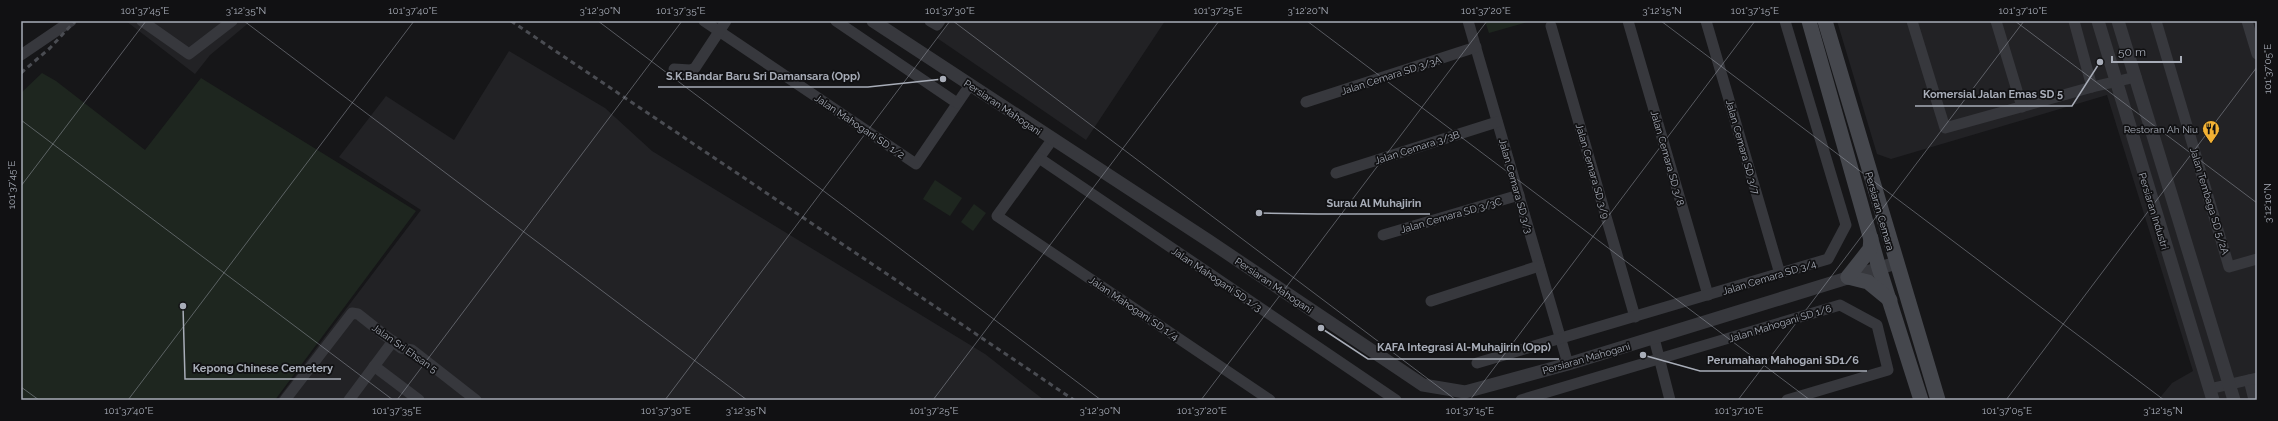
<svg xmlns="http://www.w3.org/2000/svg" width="2278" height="421" viewBox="0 0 2278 421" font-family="Raleway,sans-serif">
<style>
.built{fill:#222225}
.green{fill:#1e261f}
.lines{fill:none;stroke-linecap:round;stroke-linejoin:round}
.minor{stroke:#37383d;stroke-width:11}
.tertiary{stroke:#37383d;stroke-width:13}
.secondary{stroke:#45474d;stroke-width:15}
.rail{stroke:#4a4c52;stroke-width:3;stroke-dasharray:5 4;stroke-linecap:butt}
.ticks{fill:none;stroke:#a8adb8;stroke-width:1;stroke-opacity:0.45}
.labels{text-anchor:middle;stroke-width:3.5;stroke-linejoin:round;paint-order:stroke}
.street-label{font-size:10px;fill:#a8adb8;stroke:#111113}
.poi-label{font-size:10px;fill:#a8adb8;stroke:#111113;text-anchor:end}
.leader{fill:none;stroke:#a8adb8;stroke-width:1.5}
.callout-dot{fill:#a8adb8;stroke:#111113;stroke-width:1.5}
.callout-label{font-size:11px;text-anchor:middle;font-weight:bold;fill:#a8adb8;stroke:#111113;stroke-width:3.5;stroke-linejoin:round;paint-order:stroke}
.neatline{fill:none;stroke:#a8adb8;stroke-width:1.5}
.ticks-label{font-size:10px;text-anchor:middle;fill:#a8adb8}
</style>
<rect width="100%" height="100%" fill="#161618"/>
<g class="built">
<path d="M 126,21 L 251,21 L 210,55 L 195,74 Z"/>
<path d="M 950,21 L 1165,21 L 1086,140 L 937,38 Z"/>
<path d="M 1837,21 L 2257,21 L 2257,400 L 2158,400 L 2172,383 L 2193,371 L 2107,95 L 1891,159 L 1877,154 Z"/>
<path d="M 509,51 L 605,108 L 652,151 L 985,354 L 1044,400 L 277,400 L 421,210 L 339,157 L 386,96 L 454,140 Z"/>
</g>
<g class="green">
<path d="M 1485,21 L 1531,21 L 1489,33 Z"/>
<path d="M 42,73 L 56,81 L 145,150 L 201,78 L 416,211 L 275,400 L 21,400 L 21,93 Z"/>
<path d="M 935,180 L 962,198 L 950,216 L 923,199 Z"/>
<path d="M 974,204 L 986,213 L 973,231 L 961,222 Z"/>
</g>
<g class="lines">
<g class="minor">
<path d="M 142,21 L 189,54 L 232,21"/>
<path d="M 704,21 L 916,164 L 970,85"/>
<path d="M 836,21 L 957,103"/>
<path d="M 930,21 L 937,25 L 940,21"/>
<path d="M 1468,21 L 1568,364"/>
<path d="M 1628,21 L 1708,295"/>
<path d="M 1706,21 L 1780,274"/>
<path d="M 1912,21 L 1945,128 L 2092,87 L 2136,77"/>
<path d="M 1996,21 L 2022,107"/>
<path d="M 2074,21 L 2092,87"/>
<path d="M 2156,21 L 2229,267 L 2257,259"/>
<path d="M 2247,21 L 2257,54"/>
<path d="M 1551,26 L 1635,317"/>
<path d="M 21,55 L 71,21"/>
<path d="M 674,69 L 690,70 L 695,68 L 726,21"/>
<path d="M 1306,102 L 1476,47"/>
<path d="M 1052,140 L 997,216 L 1270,400"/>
<path d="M 1039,158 L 1396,400"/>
<path d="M 1336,173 L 1497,122"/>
<path d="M 1383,235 L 1519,195"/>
<path d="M 1431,301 L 1539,266"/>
<path d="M 1654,338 L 1670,400"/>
<path d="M 1477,363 L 1828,259 L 1846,225 L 1785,21"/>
<path d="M 374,366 L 419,400"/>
<path d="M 2249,380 L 2254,400"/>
<path d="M 2209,389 L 2257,378"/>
<path d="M 285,400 L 352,313 L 358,314 L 401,348 L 412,350 L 476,400"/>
<path d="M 349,400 L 393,341"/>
<path d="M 1521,400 L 1840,305 L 1877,325 L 1888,370 L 1787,400"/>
</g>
<g class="tertiary">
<path d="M 873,21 L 1209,241 L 1423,385 L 1465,392 L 1568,364 L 1896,263"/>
<path d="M 2098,21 L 2213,400"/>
<path d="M 2118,21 L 2234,400"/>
</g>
<g class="secondary">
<path d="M 1809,21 L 1879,268 L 1921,400"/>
<path d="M 1825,21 L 1938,400"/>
<path d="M 1848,277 L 1868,282 L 1890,300"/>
<path d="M 1848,277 L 1870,249 L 1871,238"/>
</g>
<g class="rail">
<path d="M 511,21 L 1074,400"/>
<path d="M 21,73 L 50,48 L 75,21"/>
</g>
</g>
<path class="ticks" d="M 244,21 L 747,400M 598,21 L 1101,400M 953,21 L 1456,400M 1307,21 L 1810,400M 1661,21 L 2164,400M 2015,21 L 2257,203M 21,120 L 393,400M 21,186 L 146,21M 21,387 L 39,400M 128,400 L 414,21M 397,400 L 682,21M 665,400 L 950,21M 933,400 L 1219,21M 1201,400 L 1487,21M 1470,400 L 1755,21M 1738,400 L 2024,21M 2006,400 L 2257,67"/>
<defs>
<symbol id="restaurant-pin" viewBox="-11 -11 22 30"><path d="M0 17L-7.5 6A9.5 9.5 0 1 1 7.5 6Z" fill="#f2b134" stroke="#111113"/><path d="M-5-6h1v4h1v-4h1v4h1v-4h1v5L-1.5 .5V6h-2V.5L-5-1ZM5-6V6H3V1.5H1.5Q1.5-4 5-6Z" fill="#111"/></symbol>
</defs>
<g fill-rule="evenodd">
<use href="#restaurant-pin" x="2201" y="119" width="20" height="27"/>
</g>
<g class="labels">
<g class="street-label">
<text transform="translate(1391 75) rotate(-18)" y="4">Jalan Cemara SD 3/3A</text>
<text transform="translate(1003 107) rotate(34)" y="4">Persiaran Mahogani</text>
<text transform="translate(860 126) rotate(34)" y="4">Jalan Mahogani SD 1/2</text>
<text transform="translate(1417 147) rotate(-18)" y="4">Jalan Cemara 3/3B</text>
<text transform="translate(1743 147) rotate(74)" y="4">Jalan Cemara SD 3/7</text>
<text transform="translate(1668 158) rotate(74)" y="4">Jalan Cemara SD 3/8</text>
<text transform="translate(1593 171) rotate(74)" y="4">Jalan Cemara SD 3/9</text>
<text transform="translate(1516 186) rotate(74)" y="4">Jalan Cemara SD 3/3</text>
<text transform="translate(2210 201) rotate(73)" y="4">Jalan Tembaga SD 5/2A</text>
<text transform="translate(1880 211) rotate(74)" y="4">Persiaran Cemara</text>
<text transform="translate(2154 211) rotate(73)" y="4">Persiaran Industri</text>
<text transform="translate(1451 215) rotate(-16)" y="4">Jalan Cemara SD 3/3C</text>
<text transform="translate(1769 277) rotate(-17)" y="4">Jalan Cemara SD 3/4</text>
<text transform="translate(1217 279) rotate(34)" y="4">Jalan Mahogani SD 1/3</text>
<text transform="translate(1274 285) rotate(34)" y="4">Persiaran Mahogani</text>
<text transform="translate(1134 308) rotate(34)" y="4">Jalan Mahogani SD 1/4</text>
<text transform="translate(1780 323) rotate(-17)" y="4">Jalan Mahogani SD 1/6</text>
<text transform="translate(405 348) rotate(35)" y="4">Jalan Sri Ehsan 5</text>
<text transform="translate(1586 358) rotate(-16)" y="4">Persiaran Mahogani</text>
</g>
<g class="poi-label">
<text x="2198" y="133">Restoran Ah Niu</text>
</g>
</g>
<path class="leader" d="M943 79L868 87H658M2100 62L2072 106H1915M1259 213L1318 214H1430M1321 328L1368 359H1559M1643 355L1700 371H1867M183 306L185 379H341"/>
<g class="callout-dot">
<circle cx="943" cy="79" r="4"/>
<circle cx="2100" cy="62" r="4"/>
<circle cx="1259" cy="213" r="4"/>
<circle cx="1321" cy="328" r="4"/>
<circle cx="1643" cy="355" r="4"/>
<circle cx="183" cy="306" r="4"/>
</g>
<g class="callout-label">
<text x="763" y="80">S.K.Bandar Baru Sri Damansara (Opp)</text>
<text x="1993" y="98">Komersial Jalan Emas SD 5</text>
<text x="1374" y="207">Surau Al Muhajirin</text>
<text x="1464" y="351">KAFA Integrasi Al-Muhajirin (Opp)</text>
<text x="1783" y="364">Perumahan Mahogani SD1/6</text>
<text x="263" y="372">Kepong Chinese Cemetery</text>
</g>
<rect width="2278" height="421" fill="none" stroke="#111113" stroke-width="44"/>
<path d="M2112 56v6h69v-6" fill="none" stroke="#a8adb8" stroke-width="2"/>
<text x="2118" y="56" font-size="12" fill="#a8adb8" stroke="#111113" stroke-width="3" paint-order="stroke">50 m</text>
<rect x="22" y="22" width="2234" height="377" class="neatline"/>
<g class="ticks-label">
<text x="145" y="14">101°37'45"E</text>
<text x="246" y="14">3°12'35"N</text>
<text x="413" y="14">101°37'40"E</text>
<text x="600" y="14">3°12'30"N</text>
<text x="681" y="14">101°37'35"E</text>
<text x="950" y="14">101°37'30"E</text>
<text x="1218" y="14">101°37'25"E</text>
<text x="1308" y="14">3°12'20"N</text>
<text x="1486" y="14">101°37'20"E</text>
<text x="1662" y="14">3°12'15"N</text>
<text x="1755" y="14">101°37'15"E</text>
<text x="2023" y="14">101°37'10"E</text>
<text transform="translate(2267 69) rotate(-90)" y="4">101°37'05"E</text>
<text transform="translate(11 185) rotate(-90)" y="4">101°37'45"E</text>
<text transform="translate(2267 203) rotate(-90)" y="4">3°12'10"N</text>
<text x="129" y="414">101°37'40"E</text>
<text x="397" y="414">101°37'35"E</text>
<text x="666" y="414">101°37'30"E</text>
<text x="746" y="414">3°12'35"N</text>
<text x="934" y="414">101°37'25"E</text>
<text x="1100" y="414">3°12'30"N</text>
<text x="1202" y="414">101°37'20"E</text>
<text x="1470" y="414">101°37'15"E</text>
<text x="1739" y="414">101°37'10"E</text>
<text x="2007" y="414">101°37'05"E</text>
<text x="2163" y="414">3°12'15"N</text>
</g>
</svg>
